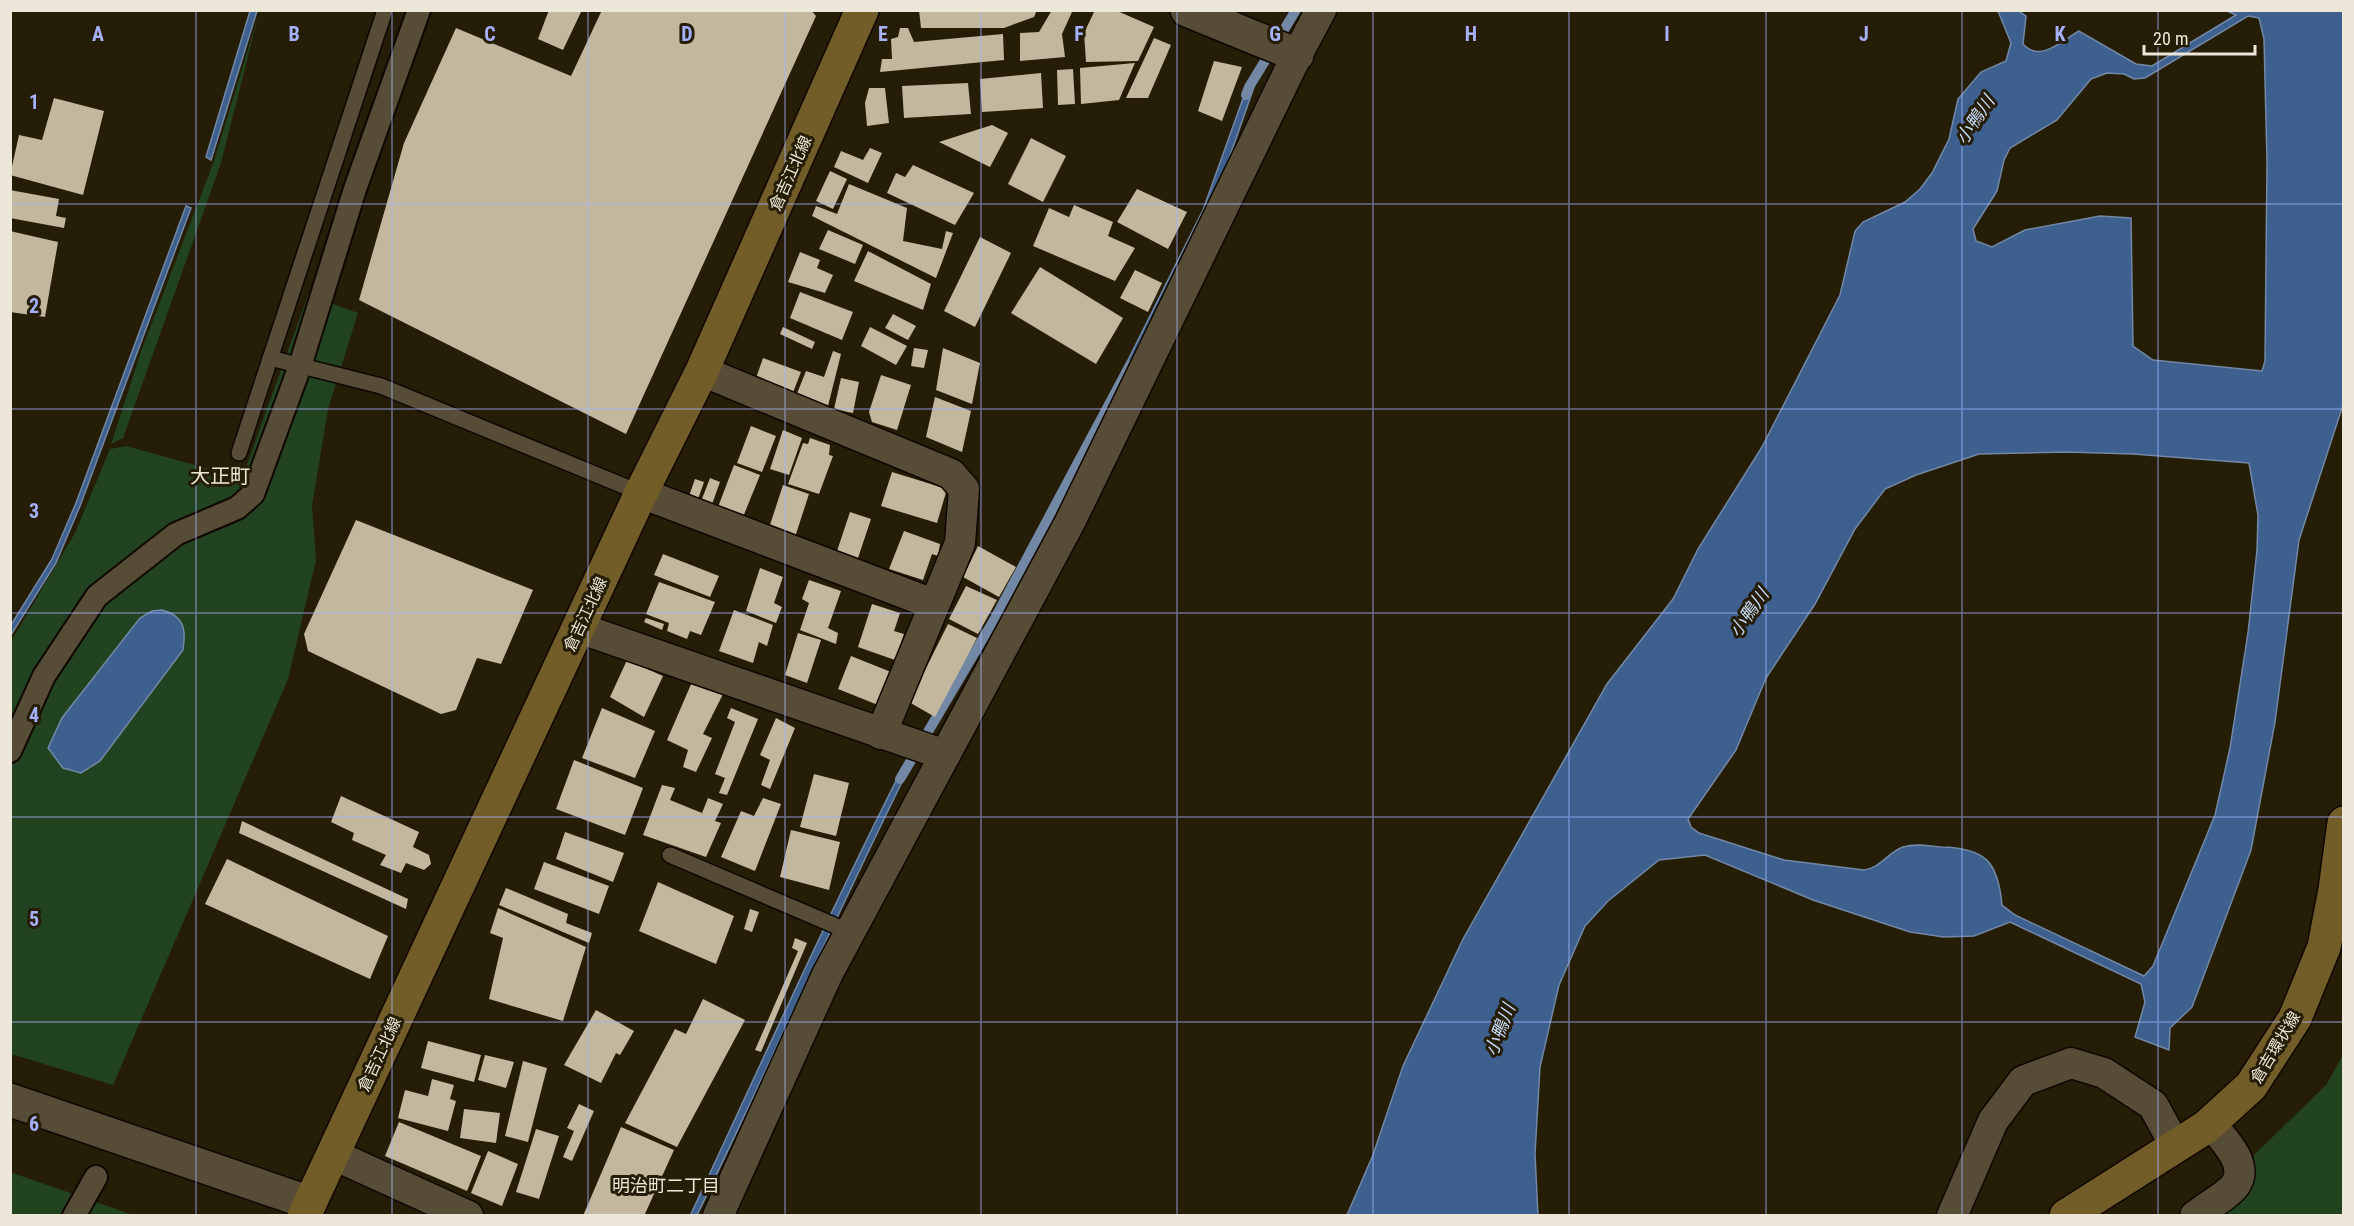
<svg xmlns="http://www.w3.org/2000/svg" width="2354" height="1226" viewBox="0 0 2354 1226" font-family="'Roboto Condensed','Noto Sans JP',sans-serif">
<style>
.green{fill:#22431f}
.water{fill:#3d608f;stroke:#7288a5;stroke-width:1.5;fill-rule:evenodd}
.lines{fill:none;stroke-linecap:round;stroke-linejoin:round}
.stream{stroke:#7288a5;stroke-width:10}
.building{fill:#c3b79d}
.service-casing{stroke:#0f0700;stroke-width:18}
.pedestrian-casing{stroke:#0f0700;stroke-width:26}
.minor-casing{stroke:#0f0700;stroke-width:33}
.tertiary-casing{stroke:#0f0700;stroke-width:36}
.secondary-casing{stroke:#0f0700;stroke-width:36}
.service{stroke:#574d36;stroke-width:15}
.pedestrian{stroke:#574d36;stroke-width:22}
.minor{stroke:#574d36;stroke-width:30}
.tertiary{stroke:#574d36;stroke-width:33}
.secondary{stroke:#725d29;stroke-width:33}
.grid{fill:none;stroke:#a6b1fc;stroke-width:1.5;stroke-opacity:0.55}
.labels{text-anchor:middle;stroke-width:6;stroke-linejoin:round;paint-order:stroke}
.street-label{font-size:16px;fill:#ede7d9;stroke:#261d07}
.water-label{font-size:18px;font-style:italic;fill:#c6dbf8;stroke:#261d07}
.neighbourhood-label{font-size:18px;fill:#ede7d9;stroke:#261d07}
.quarter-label{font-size:20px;fill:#ede7d9;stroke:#261d07}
.grid-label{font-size:20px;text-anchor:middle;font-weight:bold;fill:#a6b1fc;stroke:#261d07;stroke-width:6;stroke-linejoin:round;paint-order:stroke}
</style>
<rect width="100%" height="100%" fill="#261d07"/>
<g class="green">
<path d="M 258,17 L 221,163 L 123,438 L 111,444 L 142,349 L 214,161 Z"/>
<path d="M 308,295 L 358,313 L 328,409 L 312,506 L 316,560 L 288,679 L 113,1085 L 11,1054 L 10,643 L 75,533 L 110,449 L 126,446 L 242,478 Z"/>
<path d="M 2343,1055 L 2343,1215 L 2222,1216 C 2249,1194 2254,1190 2254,1155 L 2326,1085 Z"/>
<path d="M 10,1172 L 133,1215 L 11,1215 Z"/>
</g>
<g class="water">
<path d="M 250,11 L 257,11 L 211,160 L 206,157 Z"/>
<path d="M 1998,11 L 2019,11 L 2026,16 L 2023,44 C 2040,63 2062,41 2079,31 L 2136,64 L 2152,66 L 2236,15 L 2227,11 L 2343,11 L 2343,405 L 2299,540 L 2275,722 L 2251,850 L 2192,1007 L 2170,1028 L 2169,1050 L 2135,1037 L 2145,1002 L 2141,984 L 2010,922 L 1974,936 L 1944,937 L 1910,932 L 1813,900 L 1705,855 L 1659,860 L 1608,901 L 1585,926 L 1559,985 L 1540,1067 L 1535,1154 L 1538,1215 L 1347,1215 L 1373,1155 L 1403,1066 L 1463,939 L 1607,684 L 1673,599 L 1698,549 L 1762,447 L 1840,295 L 1855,231 L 1863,222 L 1905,202 L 1920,189 L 1932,173 L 1949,139 L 1958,99 L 1981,72 L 2006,61 L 2011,43 ZM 2248,16 L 2259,18 L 2264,39 L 2267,162 L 2265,361 L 2262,371 L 2153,360 L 2133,346 L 2131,218 L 2100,216 L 2025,230 L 1992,247 L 1976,241 L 1973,229 L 1997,191 L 2004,160 L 2010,148 L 2057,120 L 2091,79 L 2107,73 L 2124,74 L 2134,79 L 2145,78 ZM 2067,452 L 2133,454 L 2249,463 L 2258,515 L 2257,550 L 2248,633 L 2230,748 L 2215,815 L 2153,966 L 2144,976 L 2015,915 L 2002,905 C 1998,861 1985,848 1941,847 C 1929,846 1916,843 1903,847 C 1888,852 1881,868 1864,870 L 1784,860 L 1699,833 L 1691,827 L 1688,819 L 1736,750 L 1766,678 L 1815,604 L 1855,529 L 1885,489 L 1916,475 L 1979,454 Z"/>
<path d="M 1250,79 L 1254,87 L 1224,173 L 1125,378 L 1120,376 L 1203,210 Z"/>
<path d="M 186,206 L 191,208 L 80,506 L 56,563 L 11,635 L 11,625 L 52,559 L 76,503 Z"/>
<path d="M 162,610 C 185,616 186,630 183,650 L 100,761 L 81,773 L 63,768 L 48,748 L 62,718 L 140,618 L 152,611 Z"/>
<path d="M 903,767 L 908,770 C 835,917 769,1067 697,1215 L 690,1216 C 760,1066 828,915 903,767 Z"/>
</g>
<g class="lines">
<g class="stream">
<path d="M 1246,95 L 1249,87 L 1296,10"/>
<path d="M 900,779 L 994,620 L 1130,365"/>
</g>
</g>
<g class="building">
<path d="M 549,10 L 582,10 L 563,50 L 538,39 Z"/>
<path d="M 602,10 L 811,10 L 816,16 L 626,434 L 359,300 L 404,143 L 456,28 L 571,76 Z"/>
<path d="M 919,10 L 1037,10 L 1034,17 L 1004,28 L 921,28 Z"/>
<path d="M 1052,10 L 1072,12 L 1062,34 L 1065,57 L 1020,61 L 1020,33 L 1039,32 Z"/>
<path d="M 1095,10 L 1115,10 L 1154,27 L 1138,61 L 1086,62 L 1084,33 Z"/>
<path d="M 900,28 L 908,28 L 914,42 L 1003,34 L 1004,60 L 880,72 L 882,59 L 892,59 L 891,39 L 898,37 Z"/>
<path d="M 1154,38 L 1171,45 L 1148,98 L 1126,98 Z"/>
<path d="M 1214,61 L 1242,67 L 1222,121 L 1198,111 Z"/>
<path d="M 1135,63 L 1119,100 L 1081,104 L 1080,68 Z"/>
<path d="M 1073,69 L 1075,104 L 1058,105 L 1057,70 Z"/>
<path d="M 1041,73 L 1043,108 L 982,112 L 980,79 Z"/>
<path d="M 968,83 L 971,114 L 904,118 L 902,86 Z"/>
<path d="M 869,88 L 885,88 L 889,123 L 867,126 L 865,103 Z"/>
<path d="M 54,98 L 104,111 L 83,195 L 10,175 L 19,135 L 42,140 Z"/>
<path d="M 992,125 L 1008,133 L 990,167 L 939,142 Z"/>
<path d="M 1031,138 L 1066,156 L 1043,202 L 1008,184 Z"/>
<path d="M 870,148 L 882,153 L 868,183 L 834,167 L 841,151 L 863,160 Z"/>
<path d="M 913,165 L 974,193 L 955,225 L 887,193 L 896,173 L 905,177 Z"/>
<path d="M 830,171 L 847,179 L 833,209 L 816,201 Z"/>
<path d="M 849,184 L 907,208 L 903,241 L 942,249 L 946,231 L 953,233 L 936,278 L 812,216 L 816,206 L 837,214 Z"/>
<path d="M 1137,189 L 1187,212 L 1168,249 L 1117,222 Z"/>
<path d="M 10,190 L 59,199 L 56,216 L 66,218 L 64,228 L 10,218 Z"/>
<path d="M 1074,205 L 1113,222 L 1108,236 L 1135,248 L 1115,281 L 1033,246 L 1049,208 L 1069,217 Z"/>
<path d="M 828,230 L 863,245 L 855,264 L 819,249 Z"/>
<path d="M 10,231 L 58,242 L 45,317 L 10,312 Z"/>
<path d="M 980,237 L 1011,253 L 975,327 L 944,311 Z"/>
<path d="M 868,251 L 931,284 L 923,310 L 854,281 Z"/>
<path d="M 800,252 L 820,260 L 817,268 L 833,275 L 825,293 L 788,282 Z"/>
<path d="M 1040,267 L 1123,318 L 1096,364 L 1011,313 Z"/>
<path d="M 1135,270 L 1162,283 L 1148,312 L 1120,298 Z"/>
<path d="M 800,292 L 853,312 L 842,340 L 790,318 Z"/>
<path d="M 893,314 L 916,326 L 908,340 L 885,328 Z"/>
<path d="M 783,327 L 815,342 L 812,349 L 780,334 Z"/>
<path d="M 870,327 L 907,346 L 896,365 L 861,346 Z"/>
<path d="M 914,348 L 928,350 L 924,368 L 911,366 Z"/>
<path d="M 943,348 L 980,363 L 972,404 L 936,390 Z"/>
<path d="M 833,351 L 841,354 L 828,406 L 796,396 L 806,371 L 824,377 Z"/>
<path d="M 763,358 L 801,372 L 792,395 L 755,381 Z"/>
<path d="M 881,375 L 911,385 L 897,430 L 872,422 L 869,412 Z"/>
<path d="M 841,378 L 859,382 L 853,413 L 834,409 Z"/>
<path d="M 935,397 L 971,411 L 962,452 L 926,437 Z"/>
<path d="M 751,426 L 776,436 L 762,472 L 737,463 Z"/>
<path d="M 783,430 L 802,438 L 789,475 L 770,469 Z"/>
<path d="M 810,438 L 830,445 L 829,455 L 833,456 L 819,494 L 788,484 L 803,443 L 808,444 Z"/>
<path d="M 734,465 L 760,475 L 743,517 L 718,507 Z"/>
<path d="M 892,472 L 947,489 L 937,523 L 881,506 Z"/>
<path d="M 710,478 L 720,482 L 711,507 L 700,504 Z"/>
<path d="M 695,479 L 704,482 L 697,502 L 688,499 Z"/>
<path d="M 783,485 L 809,494 L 795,537 L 769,528 Z"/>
<path d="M 850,512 L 871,519 L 857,561 L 836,554 Z"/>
<path d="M 356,520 L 533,590 L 501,664 L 477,658 L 456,710 L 441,714 L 308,651 L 304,634 Z"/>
<path d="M 904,531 L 940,544 L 938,556 L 932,554 L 923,580 L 889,569 Z"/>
<path d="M 978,546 L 1016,567 L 999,597 L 963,577 Z"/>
<path d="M 663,554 L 719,576 L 710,597 L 654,575 Z"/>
<path d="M 760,568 L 783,577 L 774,603 L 782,607 L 776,623 L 746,611 Z"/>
<path d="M 809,580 L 841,591 L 828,628 L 838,633 L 836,644 L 800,630 L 809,603 L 802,599 Z"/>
<path d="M 659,582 L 715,602 L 701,635 L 690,631 L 687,639 L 667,631 L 669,623 L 646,614 Z"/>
<path d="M 966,586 L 997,600 L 978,634 L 949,619 Z"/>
<path d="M 872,604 L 900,613 L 894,631 L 904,634 L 895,660 L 858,647 Z"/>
<path d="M 734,610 L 773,625 L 767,646 L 759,642 L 753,663 L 719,651 Z"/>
<path d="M 646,618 L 664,624 L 662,630 L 644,622 Z"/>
<path d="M 948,624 L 977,638 L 935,717 L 909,702 Z"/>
<path d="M 798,633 L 821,640 L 807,683 L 785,675 Z"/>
<path d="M 851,656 L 891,672 L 878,705 L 838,689 Z"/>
<path d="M 627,660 L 663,676 L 644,717 L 610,697 Z"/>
<path d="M 692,682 L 724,692 L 703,734 L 712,738 L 696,772 L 683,767 L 688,750 L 667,740 Z"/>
<path d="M 602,708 L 655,731 L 635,778 L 582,758 Z"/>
<path d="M 731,708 L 758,719 L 727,795 L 719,793 L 725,778 L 715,774 L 735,722 L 727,718 Z"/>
<path d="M 776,718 L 795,728 L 770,789 L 761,785 L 770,760 L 760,755 Z"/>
<path d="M 574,760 L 643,788 L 625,835 L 556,809 Z"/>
<path d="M 814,774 L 849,783 L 836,836 L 800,827 Z"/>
<path d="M 662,785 L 675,788 L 670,800 L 702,813 L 708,798 L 723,804 L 715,821 L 721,823 L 706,857 L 643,835 Z"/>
<path d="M 341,796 L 419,832 L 413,847 L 429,855 L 431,864 L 424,870 L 406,863 L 401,873 L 380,865 L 386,855 L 352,840 L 354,833 L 331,822 Z"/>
<path d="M 763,798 L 781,804 L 755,871 L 721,857 L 741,811 L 754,816 Z"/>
<path d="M 242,821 L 408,899 L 406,909 L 239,833 Z"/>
<path d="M 791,830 L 840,842 L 829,890 L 780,877 Z"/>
<path d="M 565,832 L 624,853 L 613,882 L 556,859 Z"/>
<path d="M 227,859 L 388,936 L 370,979 L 205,904 Z"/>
<path d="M 544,862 L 609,886 L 599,914 L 534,889 Z"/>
<path d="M 658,882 L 734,916 L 716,964 L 639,931 Z"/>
<path d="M 506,888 L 568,914 L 566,923 L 592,933 L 589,943 L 499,905 Z"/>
<path d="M 498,908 L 586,947 L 563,1021 L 489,999 L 503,938 L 490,933 Z"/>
<path d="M 750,909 L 759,912 L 752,932 L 744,929 Z"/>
<path d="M 795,938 L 807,943 L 761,1052 L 755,1050 L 798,951 L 792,948 Z"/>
<path d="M 703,999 L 745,1020 L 677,1147 L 625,1123 L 675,1029 L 686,1034 Z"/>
<path d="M 596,1010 L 634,1031 L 620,1055 L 616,1053 L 601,1083 L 564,1065 Z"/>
<path d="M 428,1041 L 481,1055 L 474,1082 L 421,1068 Z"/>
<path d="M 485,1055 L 514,1062 L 506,1088 L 478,1080 Z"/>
<path d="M 523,1061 L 547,1068 L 528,1142 L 505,1136 Z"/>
<path d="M 432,1079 L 454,1085 L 450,1099 L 456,1101 L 448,1131 L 398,1118 L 405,1090 L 428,1096 Z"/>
<path d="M 579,1104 L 594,1111 L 572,1161 L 563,1157 L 574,1131 L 567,1128 Z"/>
<path d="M 464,1109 L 500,1113 L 496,1143 L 460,1138 Z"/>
<path d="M 399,1122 L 481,1156 L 467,1191 L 385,1156 Z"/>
<path d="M 621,1127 L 674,1150 L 644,1216 L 583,1216 Z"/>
<path d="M 536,1129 L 559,1136 L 539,1199 L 516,1192 Z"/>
<path d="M 488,1151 L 518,1164 L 502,1206 L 471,1193 Z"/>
</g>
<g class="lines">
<defs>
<g id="service">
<path d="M 270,358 L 381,386 L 641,493"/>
<path d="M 239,453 L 385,10"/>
<path d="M 670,855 L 850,932"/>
</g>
<g id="pedestrian">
<path d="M 10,751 L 44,676 L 97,596 L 176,534 L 237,508 L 253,494 L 300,366 L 355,189 L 419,10"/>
<path d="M 74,1216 L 96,1177"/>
</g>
<g id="minor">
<path d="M 702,371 L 951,474 L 964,489 L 960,543 L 881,734"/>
<path d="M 641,493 L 933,604"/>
<path d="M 579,628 L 945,755"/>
<path d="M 332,1154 L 468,1216"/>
<path d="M 718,1216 L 827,975 L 1070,522 L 1297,55 L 1321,10"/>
<path d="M 1952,1216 L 1993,1121 L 2023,1081 L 2071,1063 L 2104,1073 L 2153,1105 L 2176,1147"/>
<path d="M 2195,1216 C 2205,1208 2231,1193 2236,1184 C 2249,1163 2222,1138 2210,1123"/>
</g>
<g id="tertiary">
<path d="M 1187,10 L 1297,55"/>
<path d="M 10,1100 L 310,1203"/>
</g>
<g id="secondary">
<path d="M 304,1216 L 641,493 L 702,371 L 862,10"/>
<path d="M 2066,1216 L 2206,1127 L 2251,1086 L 2295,1018 L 2324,947 L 2335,890 L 2344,823"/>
</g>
</defs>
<use href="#service" class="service-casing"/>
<use href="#pedestrian" class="pedestrian-casing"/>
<use href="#minor" class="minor-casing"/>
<use href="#tertiary" class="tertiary-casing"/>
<use href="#secondary" class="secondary-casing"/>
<use href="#service" class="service"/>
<use href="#pedestrian" class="pedestrian"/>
<use href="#minor" class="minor"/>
<use href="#tertiary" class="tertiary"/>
<use href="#secondary" class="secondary"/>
</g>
<path class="grid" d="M 196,10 L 196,1216M 392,10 L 392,1216M 588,10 L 588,1216M 785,10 L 785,1216M 981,10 L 981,1216M 1177,10 L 1177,1216M 1373,10 L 1373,1216M 1569,10 L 1569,1216M 1766,10 L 1766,1216M 1962,10 L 1962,1216M 2158,10 L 2158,1216M 10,204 L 2344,204M 10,409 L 2344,409M 10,613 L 2344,613M 10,817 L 2344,817M 10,1022 L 2344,1022"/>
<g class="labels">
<g class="street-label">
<text transform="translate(790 173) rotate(-66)" y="6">倉吉江北線</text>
<text transform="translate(585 614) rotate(-65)" y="6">倉吉江北線</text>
<text transform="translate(2275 1047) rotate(-59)" y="6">倉吉環状線</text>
<text transform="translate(379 1054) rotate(-65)" y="6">倉吉江北線</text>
</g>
<g class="water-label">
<text transform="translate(1975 120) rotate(-56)" y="6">小鴨川</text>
<text transform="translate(1749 613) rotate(-55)" y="6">小鴨川</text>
<text transform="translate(1500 1030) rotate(-69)" y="6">小鴨川</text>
</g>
<g class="neighbourhood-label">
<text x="666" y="1192">明治町二丁目</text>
</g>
<g class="quarter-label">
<text x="220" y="483">大正町</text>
</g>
</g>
<g class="grid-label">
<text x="98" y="41">A</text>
<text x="294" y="41">B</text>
<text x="490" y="41">C</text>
<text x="687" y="41">D</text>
<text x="883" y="41">E</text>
<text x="1079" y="41">F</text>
<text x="1275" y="41">G</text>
<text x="1471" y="41">H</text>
<text x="1667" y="41">I</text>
<text x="1864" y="41">J</text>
<text x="2060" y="41">K</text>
<text x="34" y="109">1</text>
<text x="34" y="313">2</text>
<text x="34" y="518">3</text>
<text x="34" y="722">4</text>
<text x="34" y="926">5</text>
<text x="34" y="1131">6</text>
</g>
<rect width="2354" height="1226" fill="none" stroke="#ede7d9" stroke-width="24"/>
<path d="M2144 45v9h111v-9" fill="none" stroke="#ede7d9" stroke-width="3"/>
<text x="2153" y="45" font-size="18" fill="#ede7d9" stroke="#261d07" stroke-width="4.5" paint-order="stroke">20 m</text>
</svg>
